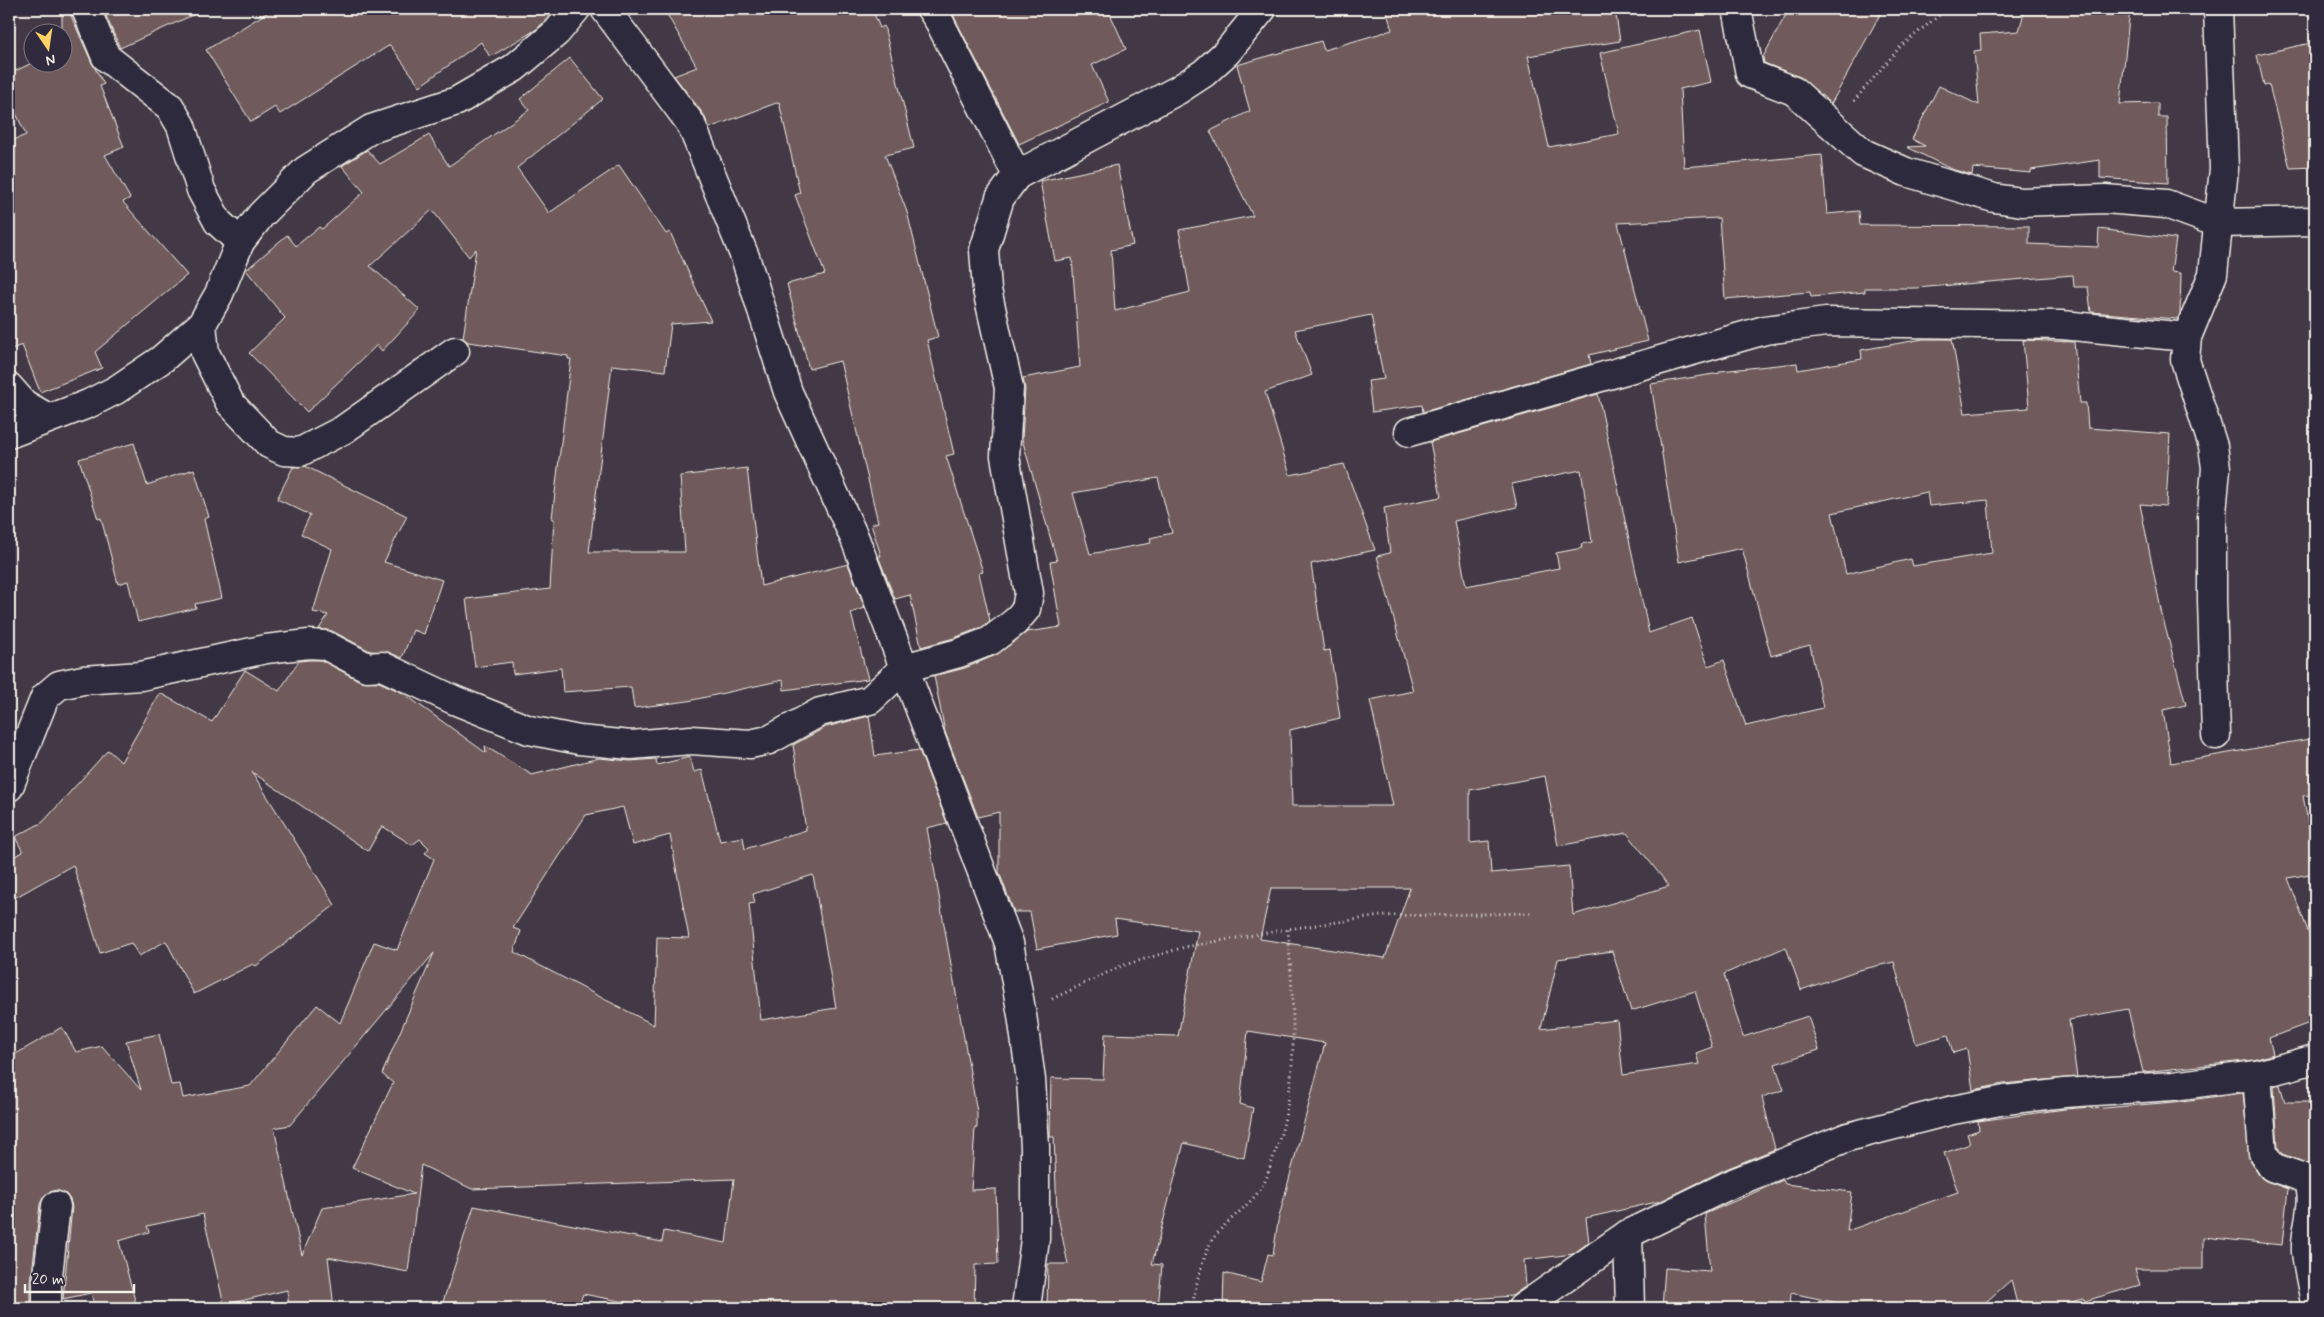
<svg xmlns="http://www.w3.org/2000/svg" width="2324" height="1317" viewBox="0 0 2324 1317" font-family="Mynerve,sans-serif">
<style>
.building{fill:#6f5a5c;stroke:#f4f1e8;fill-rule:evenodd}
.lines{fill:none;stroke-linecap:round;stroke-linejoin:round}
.minor-casing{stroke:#f4f1e8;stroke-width:31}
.path{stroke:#f4f1e8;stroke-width:3;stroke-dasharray:1 4;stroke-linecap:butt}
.minor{stroke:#2f2a3d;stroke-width:28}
</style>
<rect width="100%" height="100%" fill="#423846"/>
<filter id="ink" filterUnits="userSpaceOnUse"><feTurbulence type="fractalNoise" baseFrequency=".02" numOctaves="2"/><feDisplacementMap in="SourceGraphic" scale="10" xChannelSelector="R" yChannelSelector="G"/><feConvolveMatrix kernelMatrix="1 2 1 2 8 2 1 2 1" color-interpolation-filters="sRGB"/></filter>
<g filter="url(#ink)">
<g class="building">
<path d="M 62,9 L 68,9 L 92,63 L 104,84 L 100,86 L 124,147 L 105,155 L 130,198 L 123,202 L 187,275 L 95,352 L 102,368 L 40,392 L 22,345 L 9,350 L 9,142 L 26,135 L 9,98 L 9,74 L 34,62 L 62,62 Z"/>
<path d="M 103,9 L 206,9 L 120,48 Z"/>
<path d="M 273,9 L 556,9 L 537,29 L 490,57 L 481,42 L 420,86 L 390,45 L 280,114 L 275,107 L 251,122 L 206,50 Z"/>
<path d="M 664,9 L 872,9 L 880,28 L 884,26 L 914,148 L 885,155 L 907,212 L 938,337 L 927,340 L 954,454 L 946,456 L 983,572 L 979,573 L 990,621 L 982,627 L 954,638 L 921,647 L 910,595 L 895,599 L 878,556 L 881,556 L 871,524 L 878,522 L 840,361 L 809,369 L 787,284 L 825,274 L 795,195 L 800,193 L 779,102 L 709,128 L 704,115 L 674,76 L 697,67 Z"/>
<path d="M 950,9 L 1108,9 L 1126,49 L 1092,65 L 1109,102 L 1019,144 Z"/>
<path d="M 1386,9 L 1615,9 L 1620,41 L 1528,56 L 1549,147 L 1619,134 L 1600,53 L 1700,30 L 1711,82 L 1680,89 L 1684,167 L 1822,155 L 1827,214 L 1859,211 L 1860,225 L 2029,226 L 2029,244 L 2098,247 L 2099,229 L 2176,239 L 2171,272 L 2181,273 L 2180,314 L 2177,319 L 2091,312 L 2088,287 L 2074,287 L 2073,275 L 1916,288 L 1865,288 L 1865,292 L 1811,297 L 1810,292 L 1725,299 L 1719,218 L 1618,223 L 1648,341 L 1589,355 L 1591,364 L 1423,412 L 1422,405 L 1372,412 L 1368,381 L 1384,379 L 1371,315 L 1295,330 L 1312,375 L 1265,392 L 1290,475 L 1344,464 L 1375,550 L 1311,564 L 1324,651 L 1330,650 L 1340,718 L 1290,730 L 1292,806 L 1393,806 L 1370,700 L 1413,691 L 1377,556 L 1390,553 L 1384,508 L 1441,497 L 1430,442 L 1598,394 L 1649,633 L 1692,618 L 1708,666 L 1724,660 L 1746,726 L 1823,708 L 1810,645 L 1771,656 L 1742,548 L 1679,562 L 1651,384 L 1720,373 L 1720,371 L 1797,363 L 1798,370 L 1862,359 L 1861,350 L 1923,339 L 1952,339 L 1965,413 L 2029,408 L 2023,340 L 2074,342 L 2080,403 L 2086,403 L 2088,428 L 2170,434 L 2166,506 L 2140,504 L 2162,615 L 2186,705 L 2163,710 L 2171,763 L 2315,738 L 2315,794 L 2303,796 L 2315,858 L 2315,873 L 2288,878 L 2315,950 L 2315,1021 L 2269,1038 L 2273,1054 L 2254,1060 L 2143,1072 L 2128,1009 L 2069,1020 L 2077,1077 L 2003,1084 L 1973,1090 L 1967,1049 L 1953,1053 L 1948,1035 L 1916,1044 L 1894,962 L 1859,970 L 1801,990 L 1786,947 L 1724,974 L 1743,1037 L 1808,1016 L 1819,1050 L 1775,1064 L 1784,1090 L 1762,1097 L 1775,1149 L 1726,1169 L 1661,1201 L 1586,1218 L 1589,1242 L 1573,1254 L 1524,1260 L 1526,1286 L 1512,1296 L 1457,1300 L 1459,1308 L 1223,1308 L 1224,1273 L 1261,1282 L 1268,1254 L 1273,1255 L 1278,1221 L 1325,1043 L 1248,1031 L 1240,1104 L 1253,1108 L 1244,1158 L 1184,1143 L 1152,1264 L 1162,1265 L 1158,1308 L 1047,1308 L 1048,1264 L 1068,1264 L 1057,1212 L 1054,1137 L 1050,1137 L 1051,1078 L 1103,1079 L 1105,1034 L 1178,1036 L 1198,931 L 1115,919 L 1117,934 L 1037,949 L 1030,912 L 1014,912 L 999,872 L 999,812 L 978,817 L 945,732 L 934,676 L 965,668 L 996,655 L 1027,632 L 1061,627 L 1050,562 L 1057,561 L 1022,439 L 1025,389 L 1023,378 L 1080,367 L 1072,258 L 1055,261 L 1040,181 L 1117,165 L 1133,245 L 1111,250 L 1115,311 L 1190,292 L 1179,230 L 1253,216 L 1210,131 L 1250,111 L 1237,65 L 1321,41 L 1324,50 L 1392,30 ZM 1581,470 L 1592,542 L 1581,544 L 1582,548 L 1556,553 L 1559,568 L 1466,586 L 1454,521 L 1517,507 L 1512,484 ZM 1158,478 L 1172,533 L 1150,538 L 1151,543 L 1090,554 L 1073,493 ZM 1927,492 L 1929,506 L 1988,500 L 1992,553 L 1913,566 L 1911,559 L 1846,574 L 1832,513 ZM 1545,776 L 1558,846 L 1627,833 L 1669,886 L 1573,915 L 1569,866 L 1491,873 L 1489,841 L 1470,843 L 1470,790 ZM 1271,888 L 1410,888 L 1385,958 L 1260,939 ZM 1612,951 L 1631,1011 L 1695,991 L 1712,1047 L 1696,1053 L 1699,1064 L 1623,1075 L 1617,1020 L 1541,1029 L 1558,959 Z"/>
<path d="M 1789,9 L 1883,9 L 1831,104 L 1800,77 L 1764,63 L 1763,57 Z"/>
<path d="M 2025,9 L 2130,9 L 2120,104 L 2158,103 L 2158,117 L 2167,117 L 2168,183 L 2100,178 L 2100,160 L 2031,170 L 2031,173 L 1973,168 L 1972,175 L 1951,169 L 1907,147 L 1925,146 L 1912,139 L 1939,86 L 1979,105 L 1974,51 L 1981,50 L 1980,34 L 2019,31 Z"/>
<path d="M 2315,42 L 2315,167 L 2290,168 L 2269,85 L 2264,86 L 2257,55 Z"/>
<path d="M 570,58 L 603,99 L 517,168 L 549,213 L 619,165 L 666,234 L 670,232 L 711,321 L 671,324 L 665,371 L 612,365 L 589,552 L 685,552 L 680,476 L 747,468 L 761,586 L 848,564 L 865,608 L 851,613 L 868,679 L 784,690 L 783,680 L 688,701 L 634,708 L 631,687 L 563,692 L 561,668 L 513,674 L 512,662 L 475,667 L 466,599 L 550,589 L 554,519 L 552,518 L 571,359 L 568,359 L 568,356 L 468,342 L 463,338 L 476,249 L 469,257 L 432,210 L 370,266 L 420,310 L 382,351 L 377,345 L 307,412 L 249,353 L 285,318 L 246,270 L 287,235 L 296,246 L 319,227 L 322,229 L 364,192 L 342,166 L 367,150 L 380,164 L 429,135 L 449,166 L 529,110 L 520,99 Z"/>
<path d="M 134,443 L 147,485 L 194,469 L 209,517 L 204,519 L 222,598 L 195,604 L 196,608 L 138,622 L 128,581 L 118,584 L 101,518 L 98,519 L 79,459 Z"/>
<path d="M 305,466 L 407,516 L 384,562 L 442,580 L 424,634 L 413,630 L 402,658 L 388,652 L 370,651 L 332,631 L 319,629 L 328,615 L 313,612 L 332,549 L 301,534 L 310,515 L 277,499 L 293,467 Z"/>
<path d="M 309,660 L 321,660 L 360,681 L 379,682 L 403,693 L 486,753 L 485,746 L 532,775 L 599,758 L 630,761 L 656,759 L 657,765 L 690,757 L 694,772 L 702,770 L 720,841 L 743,837 L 745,849 L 806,830 L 793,745 L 826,727 L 869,716 L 875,756 L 919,750 L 947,823 L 927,828 L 977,1112 L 977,1128 L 975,1128 L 971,1190 L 996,1189 L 998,1264 L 975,1265 L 974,1308 L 671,1308 L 647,1304 L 646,1306 L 583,1294 L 578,1308 L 441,1308 L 474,1206 L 662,1242 L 664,1231 L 726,1243 L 734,1179 L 472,1189 L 421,1165 L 408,1272 L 328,1257 L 334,1308 L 289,1308 L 287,1290 L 224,1305 L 203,1214 L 147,1226 L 149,1232 L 119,1241 L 137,1308 L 95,1308 L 91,1293 L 63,1299 L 72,1207 L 70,1200 L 66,1194 L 57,1190 L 50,1192 L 44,1196 L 40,1204 L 31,1282 L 31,1305 L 9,1308 L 9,1058 L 62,1027 L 76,1052 L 102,1046 L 141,1090 L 126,1041 L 159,1034 L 171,1085 L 180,1084 L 183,1098 L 250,1086 L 317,1005 L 340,1023 L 374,942 L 397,950 L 434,859 L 425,853 L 429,848 L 420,839 L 412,845 L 382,826 L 368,851 L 252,772 L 335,905 L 256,966 L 253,964 L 194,994 L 166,941 L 139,956 L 131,943 L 100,953 L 73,865 L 9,901 L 9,859 L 23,852 L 15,837 L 43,822 L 108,750 L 121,762 L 160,693 L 212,722 L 245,670 L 279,691 L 299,661 ZM 623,807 L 633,845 L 670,835 L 689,938 L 657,937 L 654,1025 L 514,952 L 521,931 L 513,928 L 586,815 ZM 813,875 L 836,1008 L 761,1020 L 749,904 L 755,903 L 753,894 ZM 434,953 L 382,1074 L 393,1083 L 352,1168 L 414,1194 L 322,1208 L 302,1255 L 274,1128 L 290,1125 Z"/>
<path d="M 2280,1085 L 2285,1102 L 2315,1102 L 2315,1166 L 2282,1154 L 2278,1148 L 2274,1087 Z"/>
<path d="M 2243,1093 L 2250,1161 L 2259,1175 L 2266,1181 L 2288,1189 L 2282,1245 L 2203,1237 L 2203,1269 L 2135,1269 L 2140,1285 L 2085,1301 L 2084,1299 L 2046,1308 L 2018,1308 L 2011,1280 L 1979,1308 L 1863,1308 L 1791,1293 L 1790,1308 L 1662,1308 L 1665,1268 L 1710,1271 L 1705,1214 L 1783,1180 L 1785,1184 L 1852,1192 L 1847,1231 L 1958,1192 L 1944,1153 L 1970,1144 L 1967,1134 L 1979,1130 L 1978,1121 L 2065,1109 L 2092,1107 L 2092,1109 L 2174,1102 Z"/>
</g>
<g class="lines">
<defs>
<g id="minor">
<path d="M 86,9 L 106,57 L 170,107 L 181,126 L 201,190 L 218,222 L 240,242"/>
<path d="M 605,9 L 691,124 L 745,257 L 788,392 L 855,539 L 1009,943 L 1022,1015 L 1031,1080 L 1035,1147 L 1035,1239 L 1026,1308"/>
<path d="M 1737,9 L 1750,74 L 1794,91 L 1863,153 L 1906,172 L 1994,198 L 2022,202 L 2105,199 L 2166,204 L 2218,223 L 2315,221"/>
<path d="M 1017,175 L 1178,90 L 1204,73 L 1227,52 L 1262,9"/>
<path d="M 202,324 L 205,353 L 230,403 L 269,444 L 284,451 L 300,452 L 343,430 L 455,351"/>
<path d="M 9,387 L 24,404 L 48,418"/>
<path d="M 1409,432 L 1765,330 L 1826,322 L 2062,325 L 2187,337"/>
<path d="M 9,434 L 88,404 L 116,390 L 162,359 L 202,324 L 219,294 L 240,242 L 261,215 L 306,170 L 371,129 L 457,101 L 514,68 L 557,32 L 576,9"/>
<path d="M 2216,735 L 2212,600 L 2212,513 L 2216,468 L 2213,446 L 2185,360 L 2187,337 L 2213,274 L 2224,169 L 2218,9"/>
<path d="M 9,787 L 45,697 L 59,685 L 83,680 L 141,676 L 266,649 L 309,644 L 325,645 L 367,667 L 382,666 L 454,700 L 529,730 L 579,740 L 631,745 L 691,740 L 750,744 L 769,740 L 820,712 L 870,700 L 904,668 L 959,653 L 990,641 L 1015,622 L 1026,609 L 1029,593 L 1005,456 L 1009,388 L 987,290 L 984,250 L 1000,198 L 1017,175 L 939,21 L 931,9"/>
<path d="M 2257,1075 L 2263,1153 L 2272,1167 L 2307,1179 C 2319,1200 2304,1228 2306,1252 C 2308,1269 2312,1286 2315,1303"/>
<path d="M 1628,1234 L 1630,1308"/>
<path d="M 47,1308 L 47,1284 L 56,1206"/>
<path d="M 1522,1308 L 1628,1234 L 1733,1183 L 1848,1137 L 1953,1110 L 2005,1100 L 2064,1093 L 2173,1086 L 2257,1075 L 2315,1059"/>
</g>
</defs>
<use href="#minor" class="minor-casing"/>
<g class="path">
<path d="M 1854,101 L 1901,46 L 1947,9"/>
<path d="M 1052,999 L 1121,966 L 1185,947 L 1288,929 L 1381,916 L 1534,913"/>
<path d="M 1192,1308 C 1195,1289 1203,1252 1215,1236 C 1230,1217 1252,1205 1264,1183 C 1268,1176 1270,1166 1273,1158 C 1301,1085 1293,1005 1288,929"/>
</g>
<use href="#minor" class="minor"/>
</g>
</g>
<rect width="2324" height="1317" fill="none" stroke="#2f2a3d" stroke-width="30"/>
<rect x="15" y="15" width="2294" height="1287" fill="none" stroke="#f4f1e8" stroke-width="2" filter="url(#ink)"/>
<g transform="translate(48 48) rotate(167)"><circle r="24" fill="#2f2a3d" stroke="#7e7a81"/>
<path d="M0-4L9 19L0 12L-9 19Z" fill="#ffd166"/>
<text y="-8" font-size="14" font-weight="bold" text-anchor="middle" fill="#f4f1e8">N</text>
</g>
<path d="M25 1284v8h109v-8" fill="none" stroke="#f4f1e8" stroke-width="2.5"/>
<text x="32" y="1284" font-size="15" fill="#f4f1e8" stroke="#2f2a3d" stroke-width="4" paint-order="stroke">20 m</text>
</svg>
